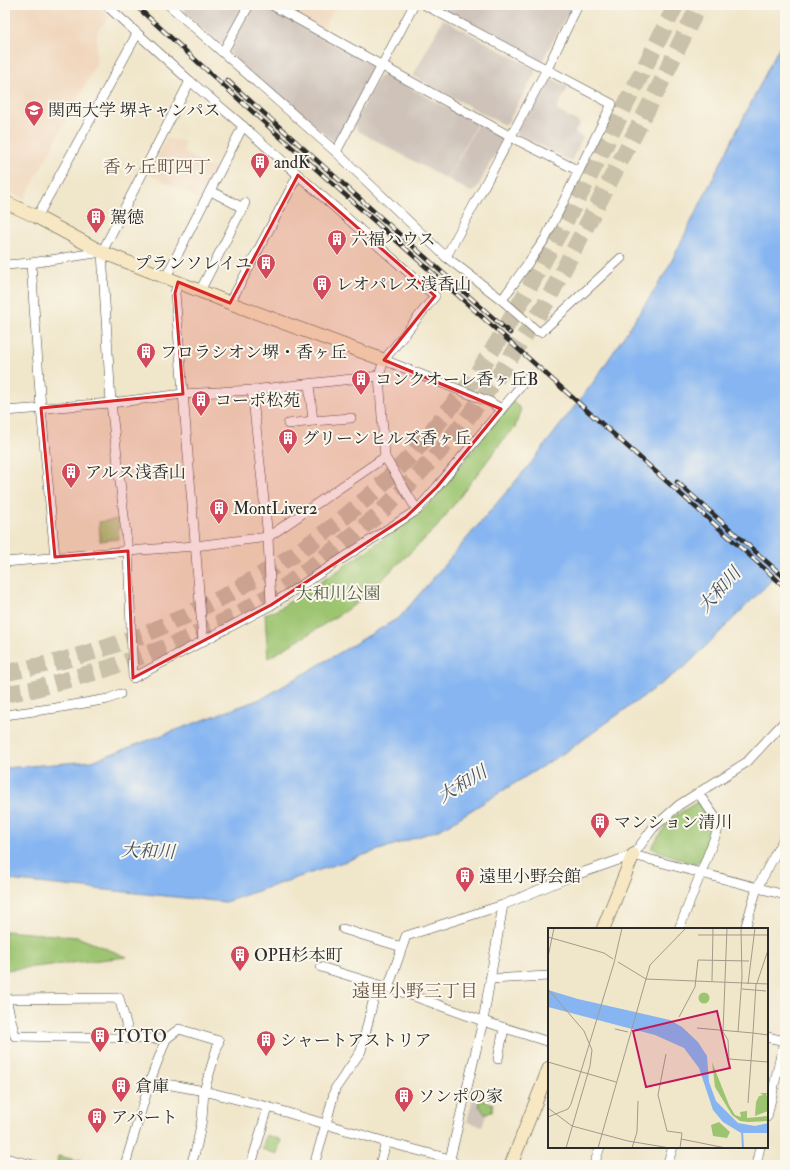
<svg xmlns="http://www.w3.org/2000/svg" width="790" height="1170" viewBox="0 0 790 1170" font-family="'IM FELL Double Pica','Noto Serif JP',serif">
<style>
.built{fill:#f0d6bc}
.industrial{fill:#cec2b9}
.green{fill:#9dc571;stroke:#64784e}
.water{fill:#86b5f1;stroke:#58708e}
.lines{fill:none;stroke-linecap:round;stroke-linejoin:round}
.highway-tunnel{stroke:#c9c1aa;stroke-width:17;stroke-dasharray:17 8;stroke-linecap:butt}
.street-casing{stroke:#494743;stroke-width:10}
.secondary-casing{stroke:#494743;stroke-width:14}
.street{stroke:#fff;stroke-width:9}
.secondary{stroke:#f7e8c3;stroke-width:13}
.rail-casing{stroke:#2b2b2b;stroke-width:4.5}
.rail{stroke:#fbf7ec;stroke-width:3;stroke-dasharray:9;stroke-linecap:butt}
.marked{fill:#d62828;fill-opacity:0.2;stroke:#d62828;stroke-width:3;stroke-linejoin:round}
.labels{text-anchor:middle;stroke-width:4;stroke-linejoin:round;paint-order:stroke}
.poi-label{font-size:17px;fill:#2b2b2b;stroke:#fbf7ec;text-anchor:start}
.park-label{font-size:17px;fill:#4d5940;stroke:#fbf7ec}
.neighbourhood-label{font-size:18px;fill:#695545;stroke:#fbf7ec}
.water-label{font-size:18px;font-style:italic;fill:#465466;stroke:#fbf7ec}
.inset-river{fill:none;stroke:#86b5f1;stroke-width:2}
.inset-road{fill:none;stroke:#a19b8a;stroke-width:1}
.view{fill:#c2185b;fill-opacity:0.15;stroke:#c2185b;stroke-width:2}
.inset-edge{fill:none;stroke:#2b2b2b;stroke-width:2}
</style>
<rect width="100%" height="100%" fill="#fbf7ec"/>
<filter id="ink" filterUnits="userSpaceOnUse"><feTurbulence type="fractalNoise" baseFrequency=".025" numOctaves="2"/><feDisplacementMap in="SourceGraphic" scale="8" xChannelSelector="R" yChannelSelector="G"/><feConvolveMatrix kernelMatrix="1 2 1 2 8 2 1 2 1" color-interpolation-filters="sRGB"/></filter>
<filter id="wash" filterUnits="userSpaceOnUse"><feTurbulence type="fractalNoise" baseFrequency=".012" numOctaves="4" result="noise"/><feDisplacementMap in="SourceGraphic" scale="16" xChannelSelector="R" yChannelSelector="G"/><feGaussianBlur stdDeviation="0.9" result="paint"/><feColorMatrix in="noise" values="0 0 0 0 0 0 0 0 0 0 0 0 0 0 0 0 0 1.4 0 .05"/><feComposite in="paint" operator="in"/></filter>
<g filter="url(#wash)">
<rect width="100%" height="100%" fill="#f0e6ca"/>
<g class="built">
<path d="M 5,5 L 96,5 L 110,18 L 97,31 L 96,64 L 24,200 L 5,190 Z"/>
<path d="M 276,5 L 336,5 L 323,30 Z"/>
<path d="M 166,139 L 184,141 L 184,153 L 218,171 L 202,201 L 149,174 Z"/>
</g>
<g class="industrial">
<path d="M 189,5 L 245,5 L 222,45 L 183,12 Z"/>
<path d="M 253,5 L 262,5 L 374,66 L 375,71 L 338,140 L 333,141 L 231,56 L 229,51 Z"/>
<path d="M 433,5 L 572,5 L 541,63 Z"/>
<path d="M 443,19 L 535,69 L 535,73 L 507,124 L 504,125 L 413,76 Z"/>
<path d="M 385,75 L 477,123 L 447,179 L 358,131 L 354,124 L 379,77 Z"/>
<path d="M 547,76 L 568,87 L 556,110 L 580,123 L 575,132 L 583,137 L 571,161 L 518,134 L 517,130 Z"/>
<path d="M 478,123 L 504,137 L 476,190 L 471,192 L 448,179 Z"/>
<path d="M 475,1088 L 480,1088 L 483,1090 L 479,1099 L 479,1106 L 487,1113 L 482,1126 L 467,1122 Z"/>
</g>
<g class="green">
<path d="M 513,401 L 521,409 L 515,427 L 507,435 L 436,528 L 357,603 L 309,634 L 268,658 L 265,614 L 277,610 L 336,572 L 423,511 Z"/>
<path d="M 118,519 L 119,539 L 100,541 L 99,522 Z"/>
<path d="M 699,801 L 713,824 L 702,859 L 693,864 L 651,848 L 670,819 Z"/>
<path d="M 5,931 L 77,937 L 127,957 L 5,970 Z"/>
<path d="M 482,1100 L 493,1104 L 492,1112 L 485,1113 L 479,1106 L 479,1101 Z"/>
<path d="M 266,1135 L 281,1140 L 277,1154 L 262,1149 Z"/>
<path d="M 58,1156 L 99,1165 L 70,1165 L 57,1162 Z"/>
</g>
<path class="water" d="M 785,35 L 785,559 L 770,582 L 687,665 L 570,749 L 441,829 L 225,902 L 17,881 L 5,878 L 5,768 L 92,761 L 263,698 L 400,617 L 531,463 L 595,380 L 665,274 Z"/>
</g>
<g filter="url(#ink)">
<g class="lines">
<g class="highway-tunnel">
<path d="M 5,673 L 61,661 L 102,649 L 143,635 L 181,618 L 223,597 L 259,576 L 298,552 L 335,525 L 375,491 L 411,456 L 473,380 L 498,341 L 526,293 L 582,191 L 676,5"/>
<path d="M 5,694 L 34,689 L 106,669 L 175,644 L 231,618 L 283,588 L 343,543 L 379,514 L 410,483 L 438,453 L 468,417 L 501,372 L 546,303 L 657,91 L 699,5"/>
</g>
<defs>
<g id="street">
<path d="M 169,5 L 336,152 L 446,257 L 502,300 L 537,331 L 541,332 L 621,258"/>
<path d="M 272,5 L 511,137 L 579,171"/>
<path d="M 425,5 L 612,104 L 545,239 L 502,300"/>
<path d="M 223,52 L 249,5"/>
<path d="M 190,81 L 102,252 L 111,403 L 128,551 L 133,678 L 271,605 L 417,510 L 437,487 L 530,375"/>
<path d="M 336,152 L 414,5"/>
<path d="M 211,191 L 243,208"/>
<path d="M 37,217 L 137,34"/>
<path d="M 446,257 L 547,69 L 578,5"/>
<path d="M 31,263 L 41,408 L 55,557"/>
<path d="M 5,265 L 31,263 L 102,252"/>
<path d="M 166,277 L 243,126"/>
<path d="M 178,282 L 175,293 L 203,641"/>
<path d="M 200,291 L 245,203"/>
<path d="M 230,303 L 298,175"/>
<path d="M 384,360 L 490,402 L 501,409"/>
<path d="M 309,384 L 313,421"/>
<path d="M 252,390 L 268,537 L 271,605"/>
<path d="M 5,411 L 111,403 L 183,394 L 252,390 L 379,376"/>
<path d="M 288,424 L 313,421 L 351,418"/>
<path d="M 385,457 L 417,510"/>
<path d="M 5,562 L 128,551 L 195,546 L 268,537 L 385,457 L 379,376 L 384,360 L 435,296 L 243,126 L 190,81 L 106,5"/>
<path d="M 5,715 L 56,708 L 108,699 L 120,694"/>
<path d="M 633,855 L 653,828 L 679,805 L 747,762 L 785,721"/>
<path d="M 343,929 L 402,947"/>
<path d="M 679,929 L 720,824 L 698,793"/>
<path d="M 745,929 L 757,888 L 785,836"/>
<path d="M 321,967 L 408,994 L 483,1021 L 549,1042"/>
<path d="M 490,979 L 549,976"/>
<path d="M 388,988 L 406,936 L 503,905 L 567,878 L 633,855 L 785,895"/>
<path d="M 767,1037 L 785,1041"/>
<path d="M 130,1038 L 119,998 L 6,999 L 15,1036 L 166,1039 L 150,1081"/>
<path d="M 166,1039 L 179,1029 L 219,1041 L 204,1091 L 202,1119 L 197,1145 L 191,1165"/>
<path d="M 498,1059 L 504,1028"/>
<path d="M 767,1117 L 784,1041"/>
<path d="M 5,1158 L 34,1165"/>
<path d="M 450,1159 L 483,1021 L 503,905"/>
<path d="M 125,1165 L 150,1081 L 204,1091 L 268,1107 L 386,1142 L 450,1159 L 457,1165"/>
<path d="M 251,1165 L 268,1107"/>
<path d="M 314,1165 L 326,1124 L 335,1089 L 361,1051 L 377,985"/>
<path d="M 380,1165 L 386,1142"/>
<path d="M 594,1165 L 600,1147"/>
<path d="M 667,1165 L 673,1147"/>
<path d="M 756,1165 L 760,1147"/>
</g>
<g id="secondary">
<path d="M 5,202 L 37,217 L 102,252 L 230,303 L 384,360"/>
<path d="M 603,929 L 633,855"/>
<path d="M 511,1165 L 549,1068"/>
</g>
</defs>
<use href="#street" class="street-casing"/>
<use href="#secondary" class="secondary-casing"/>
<use href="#street" class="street"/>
<use href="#secondary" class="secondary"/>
<defs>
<g id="rail">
<path d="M 135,5 L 278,135 L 785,587"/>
<path d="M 227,80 L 510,333"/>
<path d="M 677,482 L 785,578"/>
</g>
</defs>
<use href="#rail" class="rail-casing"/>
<use href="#rail" class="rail"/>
</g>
</g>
<path class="marked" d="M 298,175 L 435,296 L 384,360 L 501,409 L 437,487 L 406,517 L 271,605 L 133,678 L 128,551 L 55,557 L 41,408 L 183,394 L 175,293 L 178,282 L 230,303 Z"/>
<defs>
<symbol id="university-pin" viewBox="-11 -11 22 30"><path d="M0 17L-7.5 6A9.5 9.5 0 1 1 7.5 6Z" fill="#d1495b" stroke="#fbf7ec"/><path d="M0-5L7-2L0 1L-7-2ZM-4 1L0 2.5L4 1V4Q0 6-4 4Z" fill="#fff"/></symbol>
<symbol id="building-pin" viewBox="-11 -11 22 30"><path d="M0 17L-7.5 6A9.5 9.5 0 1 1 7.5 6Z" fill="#d1495b" stroke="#fbf7ec"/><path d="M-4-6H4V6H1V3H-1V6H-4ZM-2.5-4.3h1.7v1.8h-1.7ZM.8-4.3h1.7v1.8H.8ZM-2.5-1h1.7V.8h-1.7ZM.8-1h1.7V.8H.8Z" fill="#fff"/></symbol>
</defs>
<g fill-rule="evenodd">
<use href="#university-pin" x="23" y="99" width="22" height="30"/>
<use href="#building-pin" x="249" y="151" width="22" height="30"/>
<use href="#building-pin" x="85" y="206" width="22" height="30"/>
<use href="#building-pin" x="326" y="228" width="22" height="30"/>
<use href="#building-pin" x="255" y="252" width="22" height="30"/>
<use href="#building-pin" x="311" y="273" width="22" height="30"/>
<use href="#building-pin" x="135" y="341" width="22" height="30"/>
<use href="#building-pin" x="350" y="368" width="22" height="30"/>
<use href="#building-pin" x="190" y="389" width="22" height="30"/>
<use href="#building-pin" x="277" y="427" width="22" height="30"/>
<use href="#building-pin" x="60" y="461" width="22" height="30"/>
<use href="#building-pin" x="208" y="497" width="22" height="30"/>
<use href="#building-pin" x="589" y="811" width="22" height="30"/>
<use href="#building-pin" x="454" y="865" width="22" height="30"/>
<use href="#building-pin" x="229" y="944" width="22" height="30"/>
<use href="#building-pin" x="89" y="1025" width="22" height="30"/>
<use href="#building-pin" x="255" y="1029" width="22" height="30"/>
<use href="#building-pin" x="110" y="1075" width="22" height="30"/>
<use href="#building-pin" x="393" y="1085" width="22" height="30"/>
<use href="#building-pin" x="86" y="1106" width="22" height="30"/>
</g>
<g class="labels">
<g class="poi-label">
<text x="48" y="116">関西大学 堺キャンパス</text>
<text x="274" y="168">andK</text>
<text x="110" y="223">駕徳</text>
<text x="351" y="245">六福ハウス</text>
<text x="252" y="269" text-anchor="end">プランソレイユ</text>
<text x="336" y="290">レオパレス浅香山</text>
<text x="160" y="358">フロラシオン堺・香ヶ丘</text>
<text x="375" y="385">コンクオーレ香ヶ丘B</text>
<text x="215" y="406">コーポ松苑</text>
<text x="302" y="444">グリーンヒルズ香ヶ丘</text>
<text x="85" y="478">アルス浅香山</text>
<text x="233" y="514">MontLiver2</text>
<text x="614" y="828">マンション清川</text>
<text x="479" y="882">遠里小野会館</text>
<text x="254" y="961">OPH杉本町</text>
<text x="114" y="1042">TOTO</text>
<text x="280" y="1046">シャートアストリア</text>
<text x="135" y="1092">倉庫</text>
<text x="418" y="1102">ソンポの家</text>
<text x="111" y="1123">アパート</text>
</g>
<g class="park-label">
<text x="338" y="599">大和川公園</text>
</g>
<g class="neighbourhood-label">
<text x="157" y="173">香ヶ丘町四丁</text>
<text x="415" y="997">遠里小野三丁目</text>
</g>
<g class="water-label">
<text transform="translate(719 590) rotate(-48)" y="6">大和川</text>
<text transform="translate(462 784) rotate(-31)" y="6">大和川</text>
<text transform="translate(148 851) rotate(2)" y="6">大和川</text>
</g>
</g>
<g transform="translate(548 928)">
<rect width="220" height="220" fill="#f0e6ca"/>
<path d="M150.5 70a5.5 5.5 0 1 1 11 0a5.5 5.5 0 1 1-11 0ZM 164,134 L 181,177 L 187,187 L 193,189 L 192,184 L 199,183 L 199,190 L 220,188 L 220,193 L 200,194 L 192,193 L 184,187 L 167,159 ZM 212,165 L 220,165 L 218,167 L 220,169 L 220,183 L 207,188 L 208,174 L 211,168 L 215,167 ZM 171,194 L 182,204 L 179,210 L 165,208 L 163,197 Z" fill="#9dc571"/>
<path d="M 0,62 L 30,71 L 122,92 L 134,99 L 150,114 L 159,128 L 161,154 L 168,173 L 190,195 L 207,198 L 220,195 L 220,205 L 193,205 L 175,194 L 165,182 L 151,140 L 136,120 L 107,107 L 0,79 Z" fill="#86b5f1"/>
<path class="inset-river" d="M 194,202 L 195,220"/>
<path class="inset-road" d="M 179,0 L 175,104 L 180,112 L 181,131 L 220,134M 150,7 L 220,7M 0,9 L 56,25 L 65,31M 0,29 L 6,0M 70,34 L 98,51 L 220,56M 164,53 L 165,0M 209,55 L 220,22M 200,56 L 207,0M 208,56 L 205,105 L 220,107M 0,61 L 36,103 L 44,122 L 42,138 L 18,220M 194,61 L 218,63M 131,89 L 147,59 L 150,32 L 201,33M 149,100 L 205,105 L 200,175M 67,101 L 80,104M 190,104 L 194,49 L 193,0M 118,126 L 110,167 L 119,203 L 134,205 L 132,220M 0,134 L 68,154M 0,180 L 24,198 L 80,213 L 122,220M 0,189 L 20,181 L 23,176 L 66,35 L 74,0M 133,211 L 178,220M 50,220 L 102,37 L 138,0M 84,220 L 89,204 L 90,173"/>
<path class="view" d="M 169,83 L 182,140 L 98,159 L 85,103 Z"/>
<rect width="220" height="220" class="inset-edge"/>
</g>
<rect width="790" height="1170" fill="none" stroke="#fbf7ec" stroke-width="20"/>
</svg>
